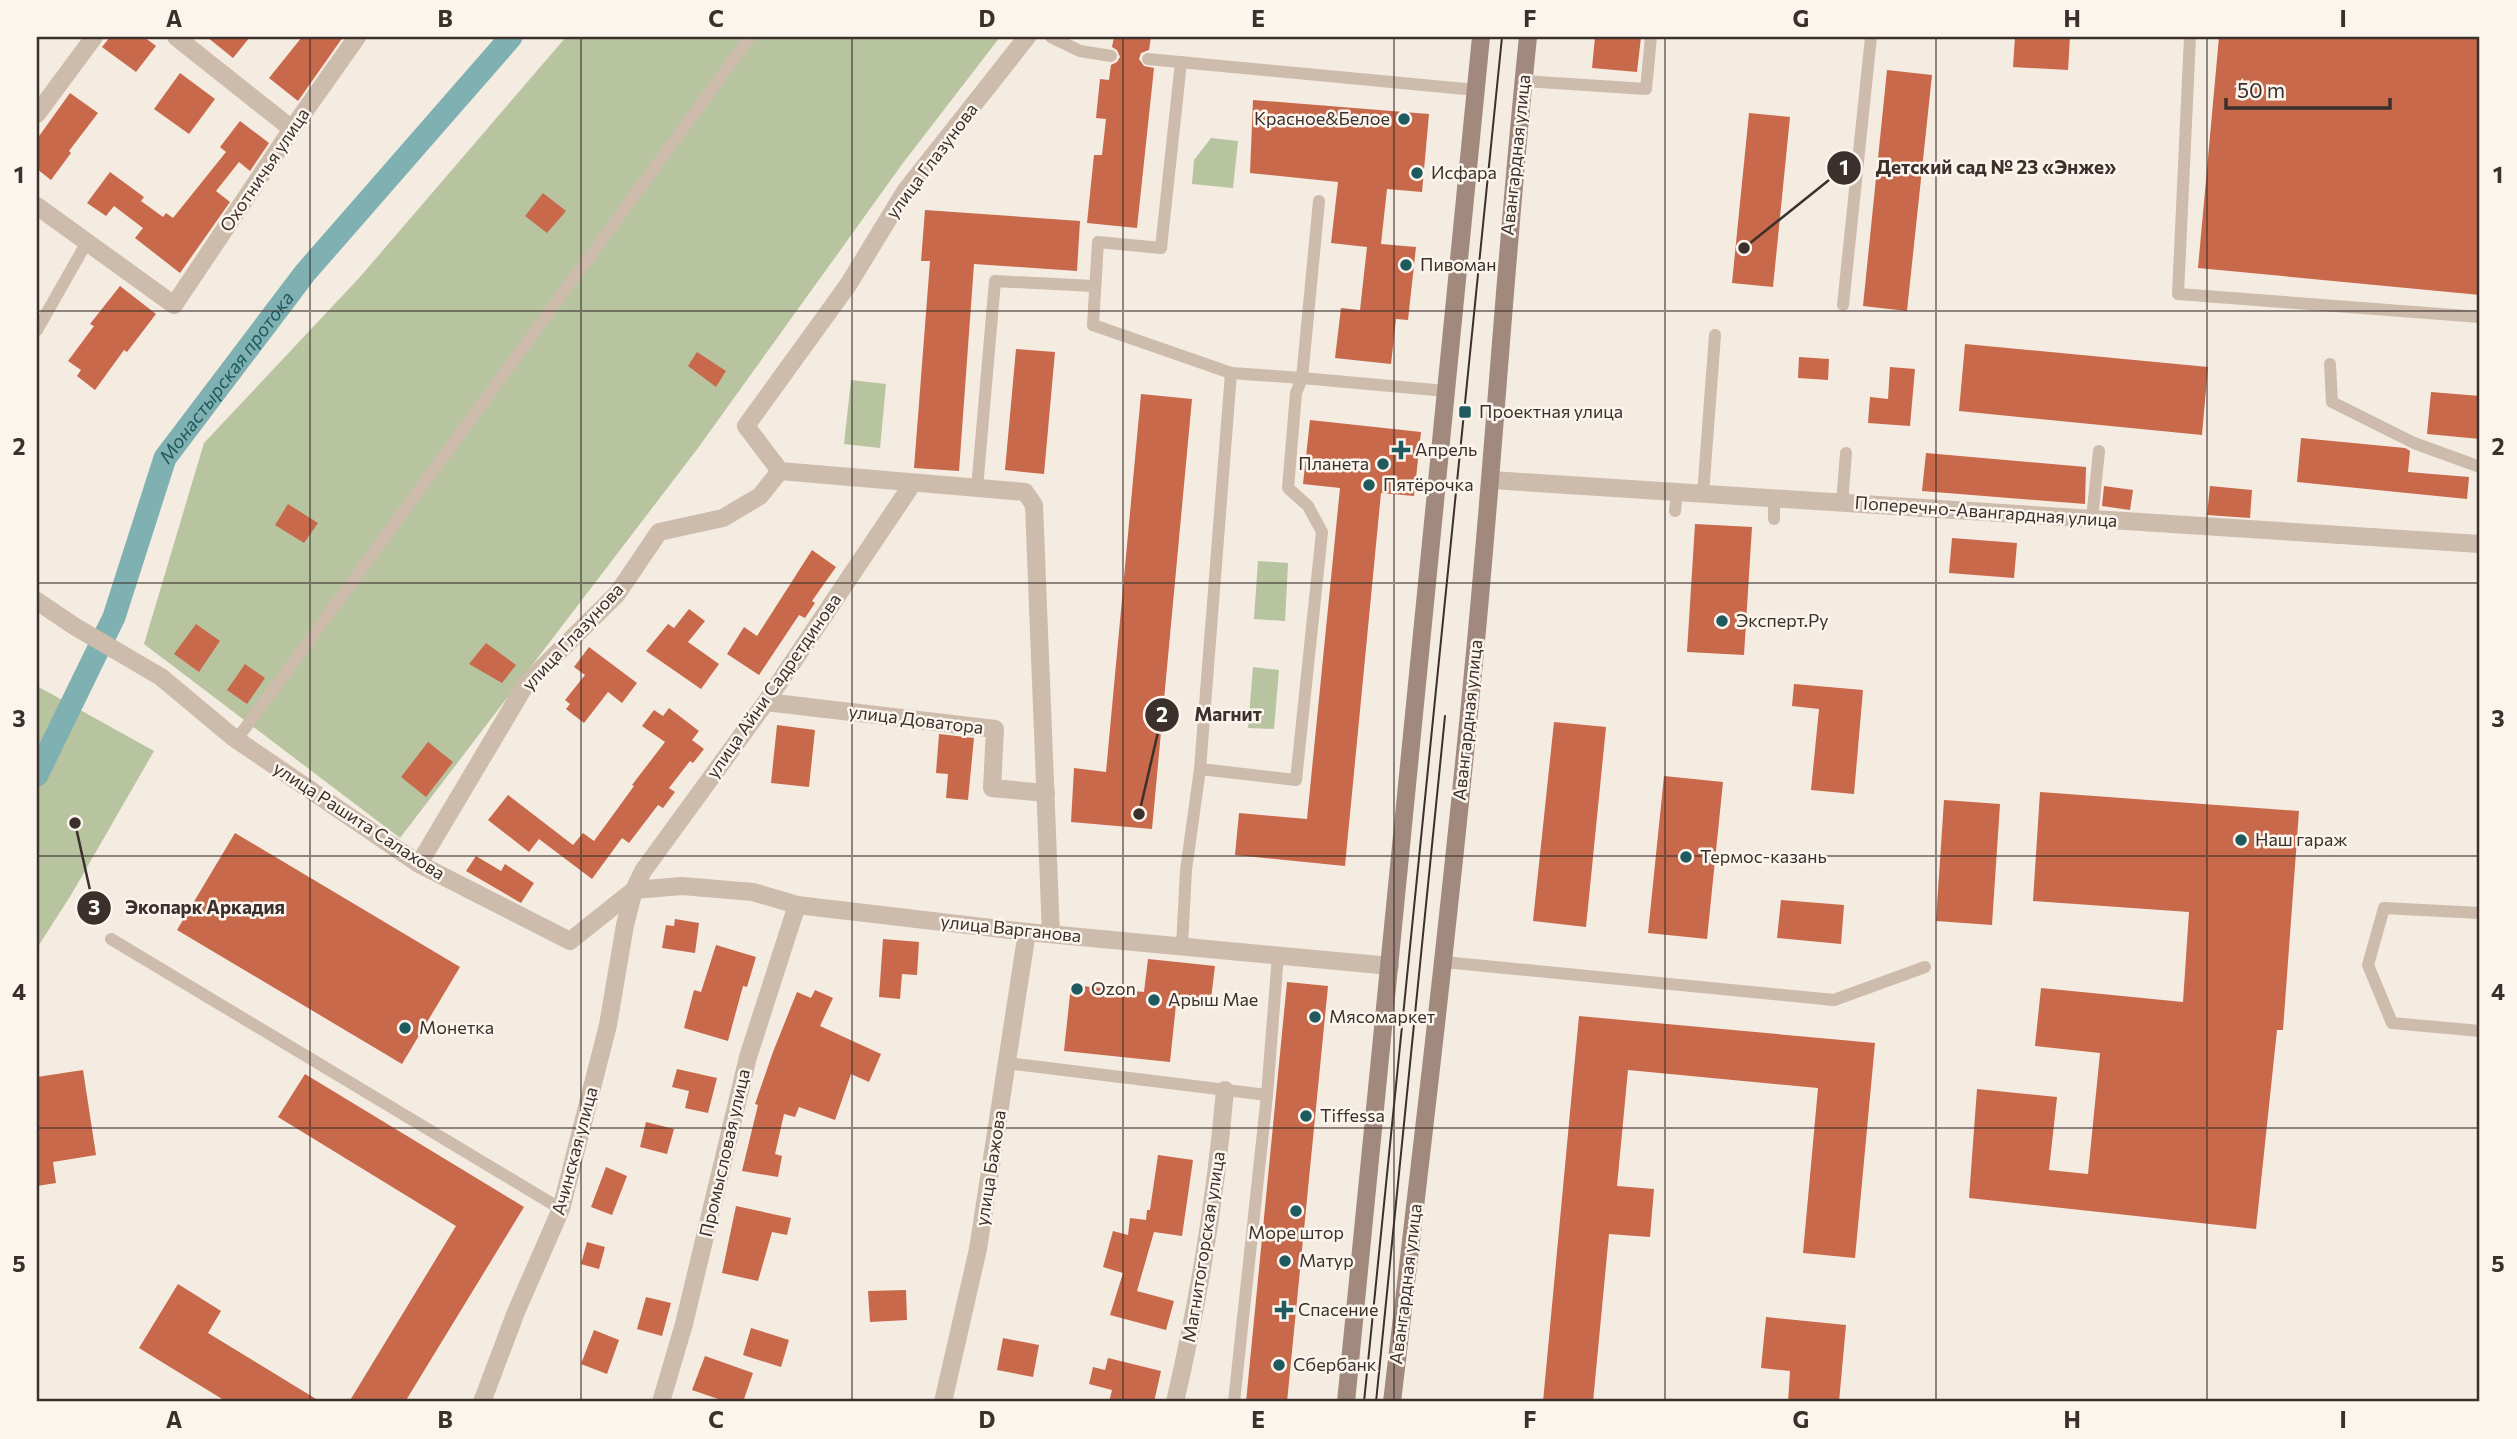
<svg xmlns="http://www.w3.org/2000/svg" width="2517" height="1439" viewBox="0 0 2517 1439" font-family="Commissioner,sans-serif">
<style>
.green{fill:#b8c4a0}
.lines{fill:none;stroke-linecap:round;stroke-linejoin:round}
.canal{stroke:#7fb0b2;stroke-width:23}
.building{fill:#c8694b}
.lane{stroke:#cdbbac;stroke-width:12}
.street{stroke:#cdbbac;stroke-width:18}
.secondary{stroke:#a18a7d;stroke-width:18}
.tram{stroke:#3b302b;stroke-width:2}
.grid{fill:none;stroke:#3b302b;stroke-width:2;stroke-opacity:0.55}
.poi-dot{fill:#1f5a5e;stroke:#fbf5ee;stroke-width:2.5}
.labels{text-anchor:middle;stroke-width:5;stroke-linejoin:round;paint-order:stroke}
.poi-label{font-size:18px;fill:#3b302b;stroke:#fbf5ee;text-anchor:start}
.street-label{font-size:18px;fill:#3b302b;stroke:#fbf5ee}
.water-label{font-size:19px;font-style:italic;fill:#1f5a5e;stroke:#fbf5ee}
.leader{fill:none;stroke:#3b302b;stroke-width:2.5}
.callout-dot{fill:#3b302b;stroke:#fbf5ee;stroke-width:2.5}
.mark-label{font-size:21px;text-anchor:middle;font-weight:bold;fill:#fff}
.callout-label{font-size:19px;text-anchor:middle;font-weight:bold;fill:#3b302b;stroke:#fbf5ee;stroke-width:5;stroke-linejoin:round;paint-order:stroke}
.neatline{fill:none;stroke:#3b302b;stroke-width:2.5}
.grid-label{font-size:23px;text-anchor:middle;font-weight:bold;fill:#3b302b}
</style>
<rect width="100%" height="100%" fill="#f4ebe1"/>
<g class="green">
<path d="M 566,37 L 1000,37 L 903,163 L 698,448 L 400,838 L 144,644 L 204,443 L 360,277 Z"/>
<path d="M 1211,138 L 1238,141 L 1233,188 L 1192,184 L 1194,160 Z"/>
<path d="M 851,380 L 886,384 L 880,448 L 844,444 Z"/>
<path d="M 1258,561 L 1288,563 L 1285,621 L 1254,619 Z"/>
<path d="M 1253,667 L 1279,670 L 1274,729 L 1248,728 Z"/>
<path d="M 37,686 L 154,751 L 71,895 L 37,948 Z"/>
</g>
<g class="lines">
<path class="canal" id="s1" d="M 37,775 L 114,617 L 165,458 L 305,273 L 511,37"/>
</g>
<g class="building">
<path d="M 110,37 L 144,37 L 156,46 L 136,72 L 102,47 Z"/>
<path d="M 207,37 L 250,37 L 233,58 Z"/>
<path d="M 302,37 L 343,37 L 298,101 L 269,78 Z"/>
<path d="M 1114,37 L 1151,37 L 1149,50 L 1141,53 L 1139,59 L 1144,66 L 1154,68 L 1137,228 L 1087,223 L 1094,155 L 1102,155 L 1106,119 L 1096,118 L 1100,79 L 1109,80 L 1111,65 L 1117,62 L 1120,57 L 1117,50 L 1112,47 Z"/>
<path d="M 1595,37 L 1641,37 L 1637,72 L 1592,68 Z"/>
<path d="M 2015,37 L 2070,37 L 2068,70 L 2013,67 Z"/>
<path d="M 2219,37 L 2480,37 L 2480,295 L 2198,268 Z"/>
<path d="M 1887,70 L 1932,75 L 1907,311 L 1863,306 Z"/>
<path d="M 180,73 L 215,99 L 189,134 L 154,109 Z"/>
<path d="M 70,93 L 98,113 L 69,151 L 71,153 L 51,180 L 37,169 L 37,139 Z"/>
<path d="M 1253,100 L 1429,114 L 1422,192 L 1387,189 L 1381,244 L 1416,247 L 1408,320 L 1396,319 L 1391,364 L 1335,358 L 1341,308 L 1360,310 L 1367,247 L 1331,243 L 1338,182 L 1250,173 Z"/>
<path d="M 1749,113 L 1790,117 L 1773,287 L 1732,283 Z"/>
<path d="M 240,121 L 269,143 L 250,171 L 239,162 L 216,191 L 230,202 L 180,273 L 135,238 L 143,228 L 114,206 L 106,216 L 87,203 L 110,172 L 144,197 L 141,201 L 163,217 L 166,213 L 173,218 L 226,152 L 220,147 Z"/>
<path d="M 543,193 L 566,211 L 547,233 L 525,216 Z"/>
<path d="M 925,210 L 1080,221 L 1077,271 L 974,264 L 959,471 L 914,468 L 930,261 L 921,261 Z"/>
<path d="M 120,286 L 156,314 L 127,352 L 124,350 L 95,390 L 77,376 L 81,370 L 68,361 L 94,326 L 90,324 Z"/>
<path d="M 1965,344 L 2208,367 L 2202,435 L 1959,411 Z"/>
<path d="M 1016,349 L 1055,352 L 1044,474 L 1005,470 Z"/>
<path d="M 697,352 L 726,371 L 716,387 L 688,366 Z"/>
<path d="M 1799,357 L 1829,359 L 1828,380 L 1798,378 Z"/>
<path d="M 1890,367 L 1915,369 L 1910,426 L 1868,423 L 1870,397 L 1888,399 Z"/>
<path d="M 2431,392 L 2480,396 L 2480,439 L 2427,434 Z"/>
<path d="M 1141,394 L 1192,399 L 1152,829 L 1071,822 L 1074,768 L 1106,772 Z"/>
<path d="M 1310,420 L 1421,432 L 1414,496 L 1381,493 L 1345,866 L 1235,855 L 1239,813 L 1307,819 L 1340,488 L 1303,484 Z"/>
<path d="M 2301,438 L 2405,448 L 2410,451 L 2408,472 L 2469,477 L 2467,499 L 2297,482 Z"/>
<path d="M 1926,453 L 2086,467 L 2085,504 L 1922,491 Z"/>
<path d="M 2104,486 L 2133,490 L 2130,510 L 2102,506 Z"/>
<path d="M 2210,486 L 2252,490 L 2250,518 L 2207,515 Z"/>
<path d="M 288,504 L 318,523 L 304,543 L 275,525 Z"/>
<path d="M 1695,524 L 1752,527 L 1744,655 L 1687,652 Z"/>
<path d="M 1952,538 L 2017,543 L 2014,578 L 1949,573 Z"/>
<path d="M 812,550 L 836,567 L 812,601 L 815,603 L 805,618 L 799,615 L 759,675 L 727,654 L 744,627 L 757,636 Z"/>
<path d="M 689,609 L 705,621 L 688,642 L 719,664 L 701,689 L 646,651 L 668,624 L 674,628 Z"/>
<path d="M 196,624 L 220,641 L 199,672 L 174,654 Z"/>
<path d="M 486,643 L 516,665 L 502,683 L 469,664 Z"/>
<path d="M 589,647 L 637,683 L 622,703 L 608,692 L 584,723 L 566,709 L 570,704 L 565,700 L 585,675 L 574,667 Z"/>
<path d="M 245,664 L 265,678 L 247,704 L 227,690 Z"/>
<path d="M 1794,684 L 1863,690 L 1854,794 L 1811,790 L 1819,709 L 1792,706 Z"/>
<path d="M 669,708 L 699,731 L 692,740 L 704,749 L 693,763 L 690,761 L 669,788 L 675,792 L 663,808 L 658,805 L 629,843 L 622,838 L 592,879 L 539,839 L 529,852 L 488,820 L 508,795 L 573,845 L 583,833 L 594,841 L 634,786 L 632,785 L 665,742 L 642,726 L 654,710 L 663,716 Z"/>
<path d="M 1554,722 L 1606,727 L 1586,927 L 1533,921 Z"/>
<path d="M 777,725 L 815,730 L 809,787 L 771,783 Z"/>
<path d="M 939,734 L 974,738 L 968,800 L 946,798 L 948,774 L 936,773 Z"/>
<path d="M 428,742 L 453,762 L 426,797 L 401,777 Z"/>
<path d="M 1664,776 L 1723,782 L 1707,939 L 1648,933 Z"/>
<path d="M 2040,792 L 2299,811 L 2283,1030 L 2277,1030 L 2256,1229 L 1969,1198 L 1977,1089 L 2057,1097 L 2049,1170 L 2088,1174 L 2100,1053 L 2035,1046 L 2041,988 L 2183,1002 L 2189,912 L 2033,901 Z"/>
<path d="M 1944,800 L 2000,804 L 1992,925 L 1936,921 Z"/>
<path d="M 235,833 L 460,967 L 402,1064 L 177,930 Z"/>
<path d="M 476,856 L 501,871 L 505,864 L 534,883 L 521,903 L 466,871 Z"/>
<path d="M 1781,900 L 1844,905 L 1841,944 L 1777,938 Z"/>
<path d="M 675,919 L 699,923 L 695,953 L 662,948 L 666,925 L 674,926 Z"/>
<path d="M 883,939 L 919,942 L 917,975 L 902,974 L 900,999 L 879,997 Z"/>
<path d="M 716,945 L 756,957 L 747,987 L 743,986 L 728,1041 L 684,1028 L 694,990 L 701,992 Z"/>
<path d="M 1148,959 L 1215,966 L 1211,999 L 1177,995 L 1170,1062 L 1064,1051 L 1071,985 L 1144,992 Z"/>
<path d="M 1287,982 L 1328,986 L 1287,1402 L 1246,1402 Z"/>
<path d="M 815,990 L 833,998 L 820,1026 L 881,1054 L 869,1082 L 851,1074 L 835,1120 L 799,1107 L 795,1117 L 784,1114 L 775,1154 L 782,1156 L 778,1177 L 742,1171 L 758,1105 L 755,1104 L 773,1052 L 797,992 L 811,998 Z"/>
<path d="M 1579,1016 L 1875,1043 L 1855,1258 L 1803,1253 L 1818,1088 L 1628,1070 L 1617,1186 L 1654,1189 L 1650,1237 L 1609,1234 L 1593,1402 L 1543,1402 Z"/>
<path d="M 677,1069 L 717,1078 L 708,1113 L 685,1108 L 689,1091 L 672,1087 Z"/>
<path d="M 83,1070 L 96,1155 L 53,1162 L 56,1183 L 37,1186 L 37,1077 Z"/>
<path d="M 305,1074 L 524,1207 L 405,1402 L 349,1402 L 456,1226 L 278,1117 Z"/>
<path d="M 646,1122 L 674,1129 L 667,1154 L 640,1147 Z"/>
<path d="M 1158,1155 L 1193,1160 L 1182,1236 L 1154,1232 L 1137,1291 L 1174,1301 L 1166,1330 L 1110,1315 L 1123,1273 L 1103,1267 L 1113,1231 L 1128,1235 L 1130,1218 L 1146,1220 L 1147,1210 L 1150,1210 Z"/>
<path d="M 606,1167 L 627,1176 L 612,1215 L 591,1207 Z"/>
<path d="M 736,1206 L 791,1218 L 787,1235 L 772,1232 L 758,1281 L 722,1273 Z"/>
<path d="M 587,1242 L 605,1247 L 599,1269 L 581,1264 Z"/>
<path d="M 178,1284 L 221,1311 L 208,1333 L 321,1402 L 227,1402 L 139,1348 Z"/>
<path d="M 906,1290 L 907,1320 L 870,1322 L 868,1291 Z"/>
<path d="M 646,1297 L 671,1303 L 662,1336 L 637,1329 Z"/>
<path d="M 1766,1317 L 1846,1325 L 1839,1402 L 1788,1402 L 1790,1371 L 1761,1368 Z"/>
<path d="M 751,1328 L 789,1340 L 781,1367 L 743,1355 Z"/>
<path d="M 594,1330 L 619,1340 L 607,1374 L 581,1364 Z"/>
<path d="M 1003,1338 L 1039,1345 L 1033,1377 L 997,1370 Z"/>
<path d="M 705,1356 L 753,1373 L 743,1402 L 727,1402 L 692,1390 Z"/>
<path d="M 1108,1358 L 1161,1371 L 1154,1402 L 1109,1402 L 1112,1390 L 1089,1384 L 1093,1367 L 1105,1370 Z"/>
</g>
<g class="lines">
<g class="lane">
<path d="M 1051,37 L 1080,51 L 1111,56"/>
<path d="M 2190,37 L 2178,294 L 2480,317"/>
<path d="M 1148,59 L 1476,90"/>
<path d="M 1181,62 L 1161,248 L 1098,242 L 1093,325 L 1231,373 L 1302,378 L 1319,201"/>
<path d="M 1523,81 L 1646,89 L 1651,37"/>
<path d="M 1843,305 L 1871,37"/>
<path d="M 37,330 L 87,242"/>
<path d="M 2330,364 L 2332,402 L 2414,443 L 2480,467"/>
<path d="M 977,488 L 995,281 L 1094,286"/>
<path d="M 1703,494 L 1715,335"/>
<path d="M 1842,503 L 1846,453"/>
<path d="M 1675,511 L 1677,492"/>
<path d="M 1774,519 L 1774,498"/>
<path d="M 2092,519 L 2099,451"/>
<path d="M 234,738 L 243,731 L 750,37"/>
<path d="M 1200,769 L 1296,780 L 1322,532 L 1308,506 L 1288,488 L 1296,393 L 1302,378 L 1446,391"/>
<path d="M 2480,913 L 2384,908 L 2368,965 L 2392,1023 L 2480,1031"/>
<path d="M 111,939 L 561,1209"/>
<path d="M 1182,946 L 1186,870 L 1200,769 L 1231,373"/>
<path d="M 1444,962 L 1834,1000 L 1925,967"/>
<path d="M 1007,1063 L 1267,1095"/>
<path d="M 1234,1402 L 1267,1095 L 1278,955"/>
</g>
<g class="street">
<path d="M 176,37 L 292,129"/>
<path d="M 1027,37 L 906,190 L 848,285 L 746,426 L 780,471 L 1025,492 L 1034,505 L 1051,934"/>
<path d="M 37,114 L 94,37"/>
<path d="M 37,206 L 174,305 L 292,129 L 357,37"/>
<path d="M 1491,480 L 2480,544"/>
<path d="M 37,601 L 74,626 L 161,677 L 234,738 L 419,864 L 570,941 L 634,890"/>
<path d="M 766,702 L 995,729 L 992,788 L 1046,793"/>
<path d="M 419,864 L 526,684 L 617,594 L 659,532 L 723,518 L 760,496 L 780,471"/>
<path d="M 634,890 L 682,886 L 753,892 L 797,905 L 1027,932 L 1390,966"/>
<path d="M 482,1402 L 516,1312 L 561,1209 L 608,1025 L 625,925 L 634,890 L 643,871 L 766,702 L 913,483"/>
<path d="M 661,1402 L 684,1324 L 748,1057 L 797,905"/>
<path d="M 943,1402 L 978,1249 L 1027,932"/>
<path d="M 1175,1402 C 1199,1299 1216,1195 1225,1090"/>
</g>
<g class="secondary">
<path d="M 1346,1402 L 1481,37"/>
<path d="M 1392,1402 C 1422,1149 1452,895 1476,641 C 1495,440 1507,238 1528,37"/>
</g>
<g class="tram">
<path d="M 1364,1402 L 1502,37"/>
<path d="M 1376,1402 L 1445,716"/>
</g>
</g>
<path class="grid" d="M 310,37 L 310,1402M 581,37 L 581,1402M 852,37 L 852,1402M 1123,37 L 1123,1402M 1394,37 L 1394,1402M 1665,37 L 1665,1402M 1936,37 L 1936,1402M 2207,37 L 2207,1402M 37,311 L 2480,311M 37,583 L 2480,583M 37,856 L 2480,856M 37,1128 L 2480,1128"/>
<g class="poi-dot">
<circle cx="1404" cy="119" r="7"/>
<circle cx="1417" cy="173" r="7"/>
<circle cx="1406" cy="265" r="7"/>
<rect x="1458" y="405" width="14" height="14" rx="3.5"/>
<path d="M1397.5 439.5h7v7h7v7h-7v7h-7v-7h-7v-7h7z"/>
<circle cx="1383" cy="464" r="7"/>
<circle cx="1369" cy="485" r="7"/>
<circle cx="1722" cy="621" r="7"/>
<circle cx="2241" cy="840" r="7"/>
<circle cx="1686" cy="857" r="7"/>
<circle cx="1077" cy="989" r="7"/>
<circle cx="1154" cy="1000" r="7"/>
<circle cx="1315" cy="1017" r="7"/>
<circle cx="405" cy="1028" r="7"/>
<circle cx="1306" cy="1116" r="7"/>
<circle cx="1296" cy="1211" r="7"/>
<circle cx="1285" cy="1261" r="7"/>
<path d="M1280.5 1299.5h7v7h7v7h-7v7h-7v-7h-7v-7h7z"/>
<circle cx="1279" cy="1365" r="7"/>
</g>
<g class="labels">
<g class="poi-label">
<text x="1390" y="125" text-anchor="end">Красное&amp;Белое</text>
<text x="1431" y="179">Исфара</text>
<text x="1420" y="271">Пивоман</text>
<text x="1479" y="418">Проектная улица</text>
<text x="1415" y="456">Апрель</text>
<text x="1369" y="470" text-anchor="end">Планета</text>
<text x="1383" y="491">Пятёрочка</text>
<text x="1736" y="627">Эксперт.Ру</text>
<text x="2255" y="846">Наш гараж</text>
<text x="1700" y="863">Термос-казань</text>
<text x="1091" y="995">Ozon</text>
<text x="1168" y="1006">Арыш Мае</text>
<text x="1329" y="1023">Мясомаркет</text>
<text x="419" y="1034">Монетка</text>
<text x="1320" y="1122">Tiffessa</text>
<text x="1296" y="1239" text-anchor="middle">Море штор</text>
<text x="1299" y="1267">Матур</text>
<text x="1298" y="1316">Спасение</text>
<text x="1293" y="1371">Сбербанк</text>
</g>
<g class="street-label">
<text transform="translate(1516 155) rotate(-84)" y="6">Авангардная улица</text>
<text transform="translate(932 161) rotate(-53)" y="6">улица Глазунова</text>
<text transform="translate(265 170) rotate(-56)" y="6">Охотничья улица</text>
<text transform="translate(1986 512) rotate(4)" y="6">Поперечно-Авангардная улица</text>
<text transform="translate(573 637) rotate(-47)" y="6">улица Глазунова</text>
<text transform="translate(774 686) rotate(-55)" y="6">улица Айни Садретдинова</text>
<text transform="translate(916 720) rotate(7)" y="6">улица Доватора</text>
<text transform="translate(1468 720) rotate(-84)" y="6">Авангардная улица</text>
<text transform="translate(359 821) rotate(33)" y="6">улица Рашита Салахова</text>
<text transform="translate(1011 929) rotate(6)" y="6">улица Варганова</text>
<text transform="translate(575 1151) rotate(-75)" y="6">Ачинская улица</text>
<text transform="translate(725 1153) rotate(-77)" y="6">Промысловая улица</text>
<text transform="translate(991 1168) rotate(-81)" y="6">улица Бажова</text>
<text transform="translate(1204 1247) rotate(-81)" y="6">Магнитогорская улица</text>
<text transform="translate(1406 1284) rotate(-83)" y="6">Авангардная улица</text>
</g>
<g class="water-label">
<text dy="7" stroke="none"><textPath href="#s1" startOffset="444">Монастырская протока</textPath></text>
</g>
</g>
<path class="leader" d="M1744 248L1844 168M1139 814L1162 715M75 823L94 908"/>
<g class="callout-dot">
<circle cx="1744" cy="248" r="7"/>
<circle cx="1139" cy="814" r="7"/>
<circle cx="75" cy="823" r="7"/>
<circle cx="1844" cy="168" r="18"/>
<circle cx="1162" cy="715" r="18"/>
<circle cx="94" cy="908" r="18"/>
</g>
<g class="mark-label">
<text x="1844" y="175">1</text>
<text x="1162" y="722">2</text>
<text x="94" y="915">3</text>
</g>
<g class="callout-label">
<text x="1996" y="174">Детский сад № 23 «Энже»</text>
<text x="1228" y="721">Магнит</text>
<text x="205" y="914">Экопарк Аркадия</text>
</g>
<rect width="2517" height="1439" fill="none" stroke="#fbf5ee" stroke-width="77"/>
<path d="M2226 98v10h164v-10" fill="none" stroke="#3b302b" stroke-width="3.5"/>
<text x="2237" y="98" font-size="21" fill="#3b302b" stroke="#fbf5ee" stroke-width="5" paint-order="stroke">50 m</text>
<rect x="38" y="38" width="2440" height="1362" class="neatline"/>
<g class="grid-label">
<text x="174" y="27">A</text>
<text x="445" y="27">B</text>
<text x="716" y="27">C</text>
<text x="987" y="27">D</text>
<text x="1258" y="27">E</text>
<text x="1530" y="27">F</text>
<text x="1801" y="27">G</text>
<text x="2072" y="27">H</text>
<text x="2343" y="27">I</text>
<text x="19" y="183">1</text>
<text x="2498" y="183">1</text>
<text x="19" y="455">2</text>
<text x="2498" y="455">2</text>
<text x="19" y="727">3</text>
<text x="2498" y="727">3</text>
<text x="19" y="1000">4</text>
<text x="2498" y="1000">4</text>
<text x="19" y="1272">5</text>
<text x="2498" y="1272">5</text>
<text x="174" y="1428">A</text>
<text x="445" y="1428">B</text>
<text x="716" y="1428">C</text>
<text x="987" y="1428">D</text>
<text x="1258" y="1428">E</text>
<text x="1530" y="1428">F</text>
<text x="1801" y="1428">G</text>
<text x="2072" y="1428">H</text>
<text x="2343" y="1428">I</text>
</g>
</svg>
